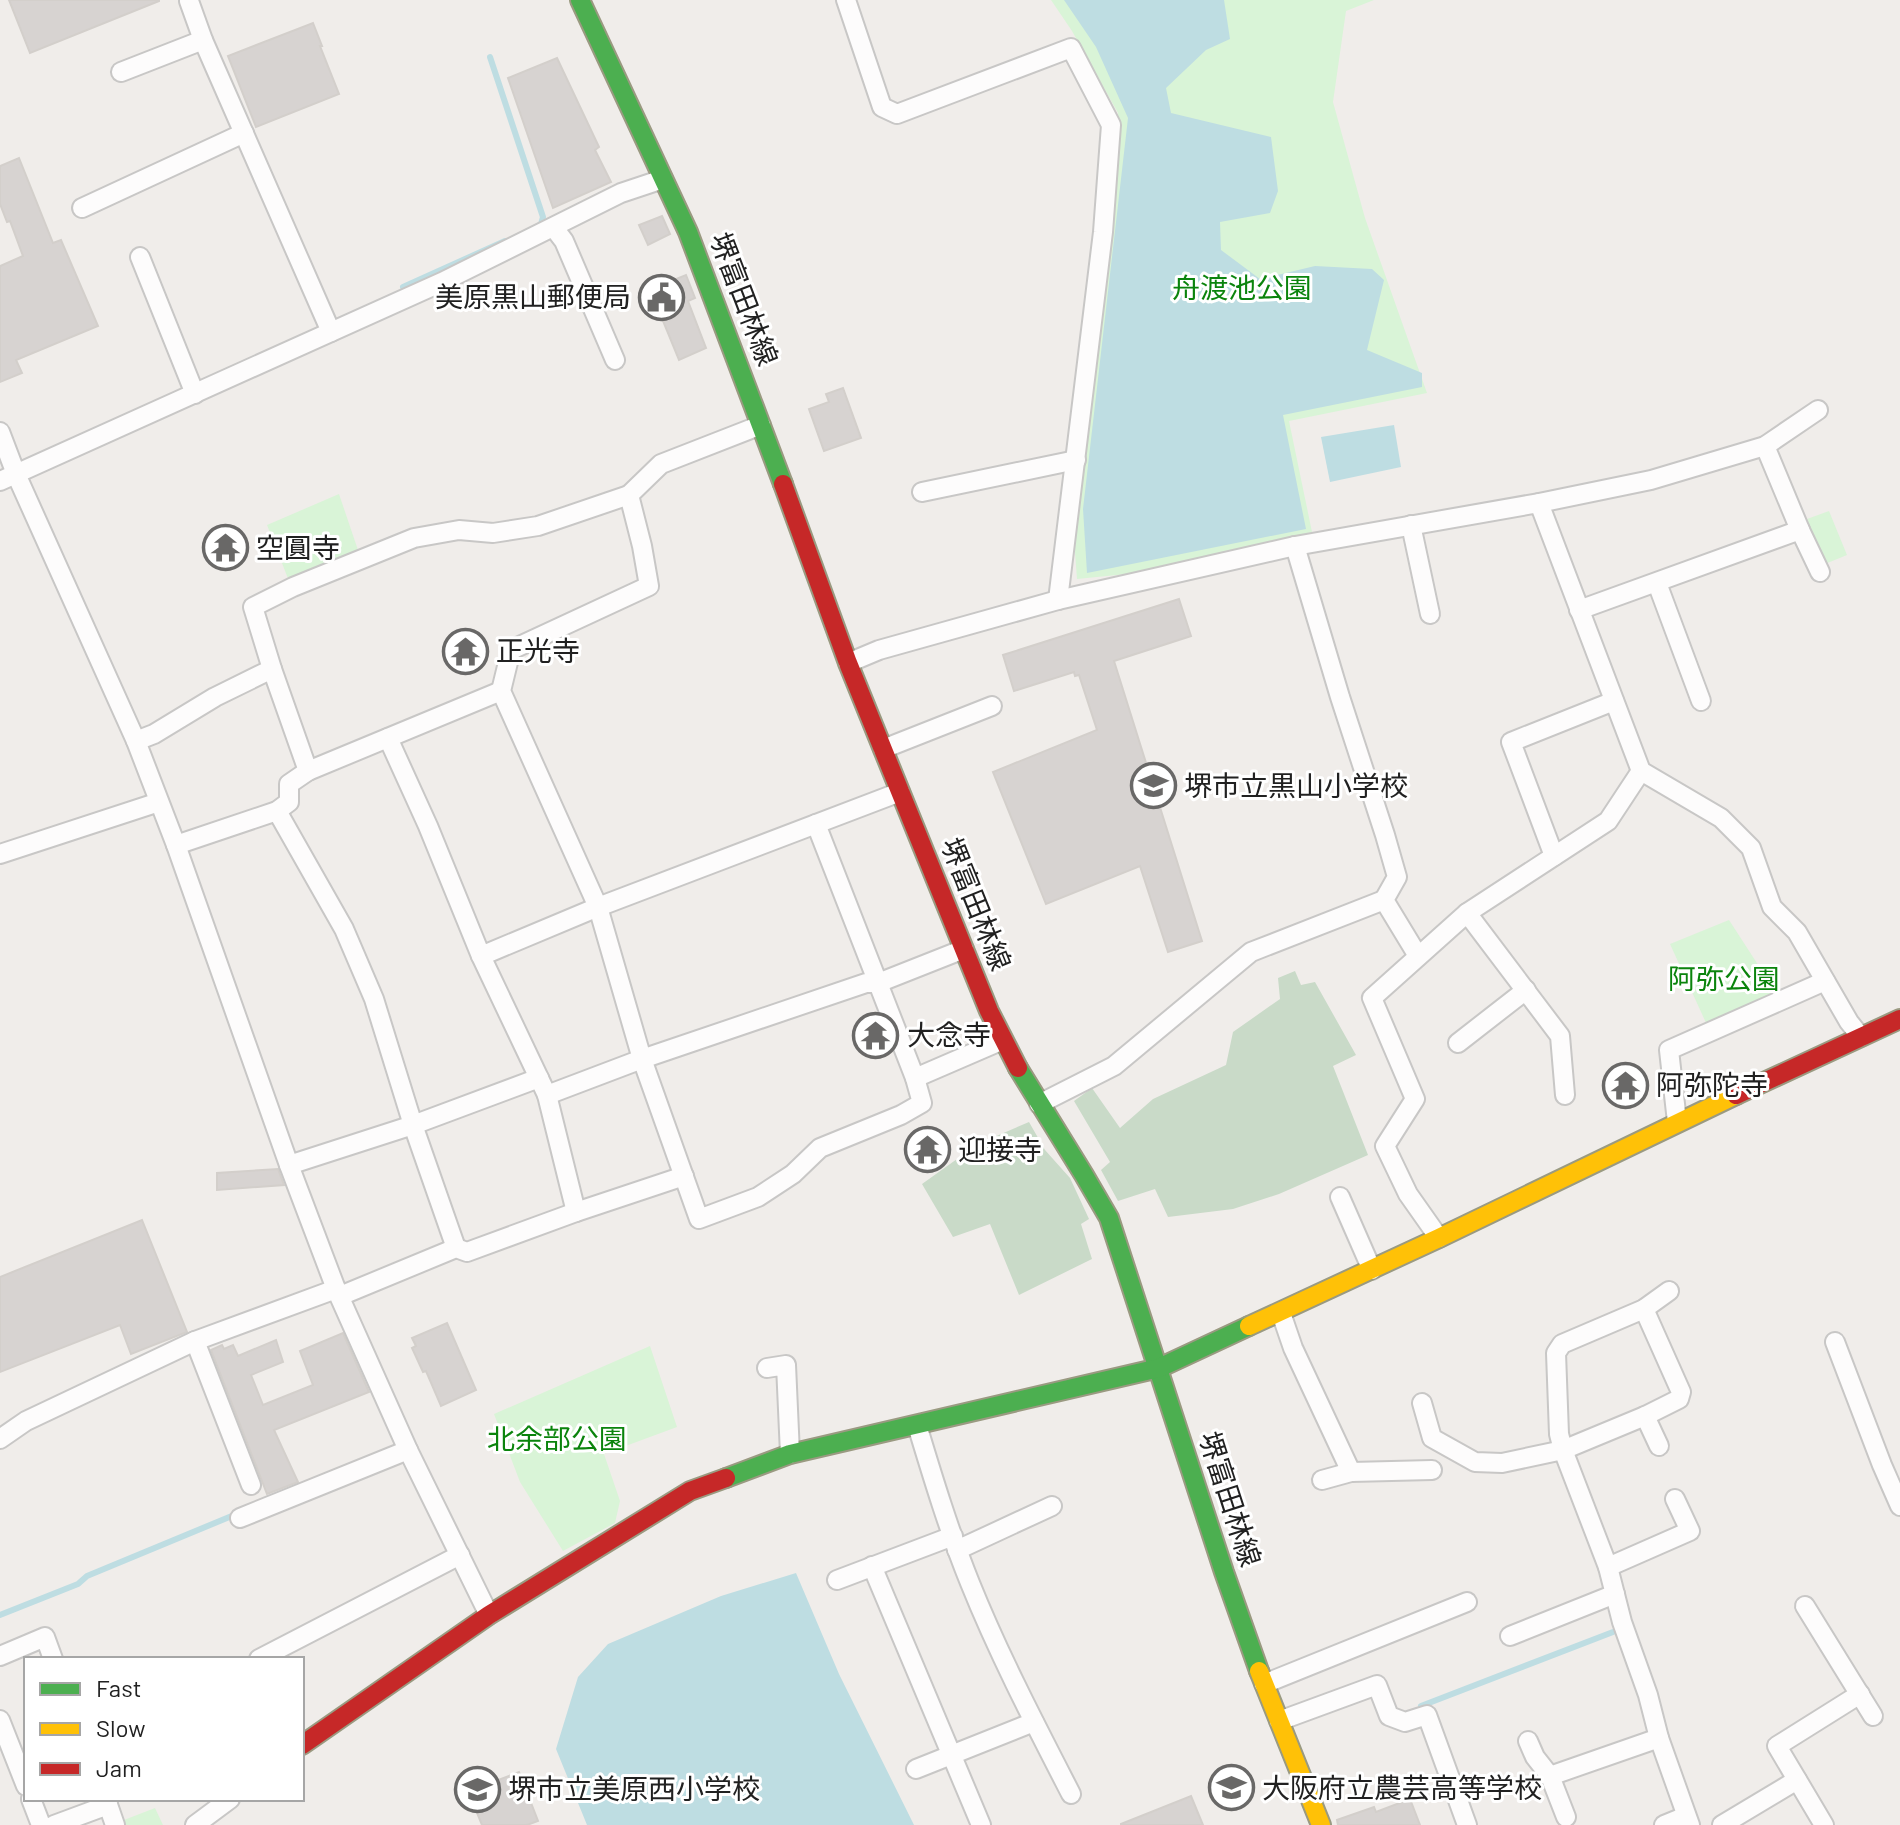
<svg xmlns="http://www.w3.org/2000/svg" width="1900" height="1825" viewBox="0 0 1900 1825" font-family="Barlow,'Noto Sans JP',sans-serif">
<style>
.cemetery{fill:#c9dac8}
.park{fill:#d9f4d7}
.water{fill:#bedde2}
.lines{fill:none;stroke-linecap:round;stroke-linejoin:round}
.stream{stroke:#bedde2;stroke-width:6}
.building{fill:#d7d3d1;stroke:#d3cfcb;stroke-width:2}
.street-casing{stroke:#c8c7c6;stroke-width:22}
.fast-casing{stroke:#9a9a81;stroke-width:22}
.slow-casing{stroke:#9a9a81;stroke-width:22}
.jam-casing{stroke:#9a9a81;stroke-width:22}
.street{stroke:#fdfcfc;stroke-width:18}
.fast{stroke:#4caf50;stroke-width:18}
.slow{stroke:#ffc107;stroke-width:18}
.jam{stroke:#c62828;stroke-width:18}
.labels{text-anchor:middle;stroke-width:6;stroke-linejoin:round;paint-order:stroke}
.park-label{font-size:28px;fill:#0b840d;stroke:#fff}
.poi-label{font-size:28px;fill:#212121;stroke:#fff;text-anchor:start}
.street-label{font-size:28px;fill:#212121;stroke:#fff}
</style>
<rect width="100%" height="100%" fill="#f0edea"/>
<g class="cemetery">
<path d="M 1295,971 L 1301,985 L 1315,982 L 1356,1055 L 1333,1066 L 1368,1155 L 1279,1194 L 1233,1209 L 1168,1217 L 1155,1189 L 1118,1201 L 1101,1170 L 1110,1162 L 1074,1101 L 1092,1088 L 1120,1128 L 1153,1099 L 1226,1065 L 1233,1032 L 1280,999 L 1278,978 Z"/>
<path d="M 1029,1122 L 1045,1150 L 1070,1178 L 1089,1219 L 1081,1224 L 1092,1259 L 1019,1295 L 990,1224 L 953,1237 L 922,1184 L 978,1144 Z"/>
</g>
<g class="park">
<path d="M 1051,0 L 1374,0 L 1346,11 L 1333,102 L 1365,218 L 1427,393 L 1289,421 L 1312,532 L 1147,572 L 1077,579 L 1074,539 L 1115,158 L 1118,113 L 1072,31 Z"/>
<path d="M 339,494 L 359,553 L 289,581 L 267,525 Z"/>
<path d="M 1829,511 L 1847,555 L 1825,564 L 1807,519 Z"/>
<path d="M 1729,920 L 1777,994 L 1707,1025 L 1670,944 Z"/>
<path d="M 650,1346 L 677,1427 L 604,1454 L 620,1501 L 615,1523 L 563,1551 L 520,1482 L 494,1414 Z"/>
<path d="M 155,1808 L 163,1825 L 126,1825 L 124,1820 Z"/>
</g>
<g class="water">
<path d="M 1064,0 L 1224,0 L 1230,39 L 1206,50 L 1166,88 L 1171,113 L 1271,137 L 1278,191 L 1270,213 L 1220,222 L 1221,250 L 1260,279 L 1315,266 L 1372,269 L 1384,280 L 1367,350 L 1422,373 L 1422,387 L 1283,415 L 1306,529 L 1087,573 L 1083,509 L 1128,118 L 1096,47 Z"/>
<path d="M 1394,425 L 1401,467 L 1330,482 L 1321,437 Z"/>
<path d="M 796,1573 L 839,1674 L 914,1825 L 587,1825 L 556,1749 L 578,1677 L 608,1644 L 721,1596 Z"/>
</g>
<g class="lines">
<g class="stream">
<path d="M 490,57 L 543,217 L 541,224 L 538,226"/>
<path d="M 403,287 L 505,241"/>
<path d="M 0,1615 L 78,1584 L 87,1576 L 239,1513"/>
<path d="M 1421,1706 L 1613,1632"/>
</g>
</g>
<g class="building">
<path d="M 9,0 L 159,0 L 159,1 L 30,53 Z"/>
<path d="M 313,23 L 322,46 L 320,46 L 339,94 L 256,127 L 228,56 Z"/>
<path d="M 557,58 L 599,147 L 595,150 L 611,182 L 553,208 L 508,78 Z"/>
<path d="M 19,158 L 53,243 L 61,240 L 98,326 L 16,360 L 22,373 L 0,382 L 0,266 L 23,256 L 10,221 L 7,222 L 0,204 L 0,166 Z"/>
<path d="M 662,216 L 670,234 L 648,245 L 639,225 Z"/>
<path d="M 686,275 L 695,298 L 688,301 L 706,348 L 679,360 L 659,311 L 652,314 L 644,294 L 672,284 L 671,281 Z"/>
<path d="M 843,388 L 861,438 L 824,451 L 809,409 L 829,402 L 826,394 Z"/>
<path d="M 1179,599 L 1191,636 L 1114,661 L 1202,941 L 1168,952 L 1140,866 L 1046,904 L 993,772 L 1097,730 L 1079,675 L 1075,676 L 1074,672 L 1014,691 L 1003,655 Z"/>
<path d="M 278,1169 L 284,1185 L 217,1190 L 217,1173 Z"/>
<path d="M 142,1220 L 187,1332 L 131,1354 L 120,1325 L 0,1372 L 0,1277 Z"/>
<path d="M 447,1323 L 476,1390 L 441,1406 L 426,1371 L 423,1372 L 412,1348 L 416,1346 L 412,1338 Z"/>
<path d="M 343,1333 L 369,1392 L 274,1430 L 298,1482 L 267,1494 L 211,1350 L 222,1345 L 224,1349 L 233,1345 L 238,1356 L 276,1340 L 283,1362 L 251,1375 L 263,1405 L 313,1385 L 300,1351 Z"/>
<path d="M 519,1772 L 538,1821 L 527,1825 L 482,1825 L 473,1803 L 485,1798 L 480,1787 Z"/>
<path d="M 1191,1796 L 1203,1825 L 1121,1825 L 1121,1824 Z"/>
<path d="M 1410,1799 L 1420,1825 L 1338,1825 L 1337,1820 L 1374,1807 L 1376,1812 Z"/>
</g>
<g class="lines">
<defs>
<g id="street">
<path d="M 846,0 L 882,107 L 897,114 L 1071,48 L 1111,125 L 1103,232 L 1058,600"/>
<path d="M 189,1 L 203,40 L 331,332"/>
<path d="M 121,72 L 203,40"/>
<path d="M 82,208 L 244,133"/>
<path d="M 554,228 L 564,241 L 615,360"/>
<path d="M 140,257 L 195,394"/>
<path d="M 761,425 L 661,464 L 629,495 L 642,546 L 649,586 L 511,650 L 501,691 L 598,907 L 642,1059 L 699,1219 L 758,1197 L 793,1174 L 820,1148 L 901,1115 L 922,1103 L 915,1078 L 816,824"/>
<path d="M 0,432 L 16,474 L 136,741 L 176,845 L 289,1165 L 336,1289 L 408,1450 L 489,1615"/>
<path d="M 1765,446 L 1800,530 L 1820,572"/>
<path d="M 0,481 L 442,282 L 621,193 L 663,179"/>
<path d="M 922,492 L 1076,460"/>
<path d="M 1539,503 L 1651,480 L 1765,446 L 1818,410"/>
<path d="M 1411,525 L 1430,614"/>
<path d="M 1295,546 L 1340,697 L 1385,835 L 1397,877 L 1384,900 L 1418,956"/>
<path d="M 1657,583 L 1701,701"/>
<path d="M 1579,610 L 1800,530"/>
<path d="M 848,663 L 879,650 L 1058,600 L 1295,546 L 1539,503 L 1641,771 L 1721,818 L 1751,848 L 1772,907 L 1797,932 L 1849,1022 L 1861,1037"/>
<path d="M 388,738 L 428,826 L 481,956 L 547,1095 L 576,1212"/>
<path d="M 136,741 L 154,734 L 215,697 L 272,669"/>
<path d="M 883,749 L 992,706"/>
<path d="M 308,771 L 272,669 L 253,607 L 293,587 L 414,538 L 459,530 L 493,533 L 538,526 L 629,495"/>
<path d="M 277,811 L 344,929 L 374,999 L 413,1125 L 456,1248"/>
<path d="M 176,845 L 277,811 L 289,802 L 289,784 L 308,771 L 501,691"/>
<path d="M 0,854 L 159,802"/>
<path d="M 1554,856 L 1511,742 L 1614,701"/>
<path d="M 1467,913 L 1560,1036 L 1565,1095"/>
<path d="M 481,956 L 598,907 L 900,792"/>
<path d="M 1458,1043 L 1526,990"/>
<path d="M 915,1078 L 1003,1040"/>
<path d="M 547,1095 L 642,1059 L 866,983 L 878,983 L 964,949"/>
<path d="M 1039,1104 L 1114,1066 L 1251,952 L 1384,900"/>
<path d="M 1677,1122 L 1669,1050 L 1825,981"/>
<path d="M 289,1165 L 413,1125 L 539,1078"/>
<path d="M 1340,1197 L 1372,1270"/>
<path d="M 1439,1238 L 1408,1194 L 1385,1146 L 1415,1099 L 1372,998 L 1467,913 L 1608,821 L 1641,771"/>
<path d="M 1669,1291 L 1644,1309 L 1562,1344 L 1556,1353 L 1559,1434 L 1563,1450 L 1608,1567 L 1622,1622 L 1648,1695 L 1659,1738 L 1690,1825"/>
<path d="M 340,1296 L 456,1248 L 467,1252 L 576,1212 L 684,1176"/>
<path d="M 1281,1313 L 1293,1348 L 1351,1472"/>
<path d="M 195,1341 L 251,1485"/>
<path d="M 1835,1342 L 1882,1465 L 1900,1506"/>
<path d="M 767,1368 L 786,1365 L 790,1454"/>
<path d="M 1422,1403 L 1432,1438 L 1475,1462 L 1502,1463 L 1563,1450 L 1645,1416 L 1679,1399 L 1681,1392 L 1644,1309"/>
<path d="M 1645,1416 L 1659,1446"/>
<path d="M 917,1425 C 933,1478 949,1531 970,1583 C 999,1655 1035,1724 1071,1794"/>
<path d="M 0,1439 L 26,1421 L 195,1341 L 336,1289"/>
<path d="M 1322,1480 L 1351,1472 L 1432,1470"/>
<path d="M 240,1518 L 408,1450"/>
<path d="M 957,1550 L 1052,1506"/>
<path d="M 872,1566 L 981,1825"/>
<path d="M 1608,1567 L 1690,1531 L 1675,1499"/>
<path d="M 837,1580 L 953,1536"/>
<path d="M 1805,1606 L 1873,1716"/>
<path d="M 1510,1636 L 1615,1594"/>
<path d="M 0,1656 L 45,1637 L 53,1659"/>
<path d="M 259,1659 L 460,1555"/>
<path d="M 1264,1684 L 1467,1602"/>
<path d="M 0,1720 L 26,1786"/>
<path d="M 1279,1721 L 1377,1685 L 1389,1716 L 1405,1722 L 1427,1715 L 1467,1825"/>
<path d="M 1528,1741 L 1535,1757 L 1550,1776 L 1566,1817"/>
<path d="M 916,1769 L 1034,1722"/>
<path d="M 1550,1776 L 1659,1738"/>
<path d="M 31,1799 L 41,1825"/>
<path d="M 106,1799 L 115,1825"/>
<path d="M 54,1825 L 108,1805"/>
<path d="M 195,1825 L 230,1799"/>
<path d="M 1664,1825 L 1686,1816"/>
<path d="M 1722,1825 L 1797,1780"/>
<path d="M 1824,1825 L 1777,1746 L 1860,1694"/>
</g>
<g id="fast">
<path d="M 580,0 L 688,232 L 783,484"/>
<path d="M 1018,1068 L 1084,1175 L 1109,1218 L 1224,1572 L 1259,1671"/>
<path d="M 726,1478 L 790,1454 L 1159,1368 L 1249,1326"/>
</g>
<g id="slow">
<path d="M 1249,1326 L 1439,1238 L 1736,1095"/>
<path d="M 1259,1671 L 1321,1825"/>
</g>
<g id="jam">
<path d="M 783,484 L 848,663 L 989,1011 L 1018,1068"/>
<path d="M 1736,1095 L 1900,1019"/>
<path d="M 302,1745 L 489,1615 L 690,1491 L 726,1478"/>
</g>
</defs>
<use href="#street" class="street-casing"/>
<use href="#fast" class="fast-casing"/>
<use href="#slow" class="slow-casing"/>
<use href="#jam" class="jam-casing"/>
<use href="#street" class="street"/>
<use href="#fast" class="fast"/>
<use href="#slow" class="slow"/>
<use href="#jam" class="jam"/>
</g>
<defs>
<symbol id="civic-ring" viewBox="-11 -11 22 22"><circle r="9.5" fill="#fff" stroke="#696867" stroke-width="1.5"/><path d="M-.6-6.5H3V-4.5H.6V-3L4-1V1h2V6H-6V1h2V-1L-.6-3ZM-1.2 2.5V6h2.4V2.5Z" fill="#696867"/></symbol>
<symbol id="temple-ring" viewBox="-11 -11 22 22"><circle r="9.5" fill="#fff" stroke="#696867" stroke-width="1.5"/><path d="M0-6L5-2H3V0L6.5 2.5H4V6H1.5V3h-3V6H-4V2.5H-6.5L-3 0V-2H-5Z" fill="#696867"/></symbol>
<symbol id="school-ring" viewBox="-11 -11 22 22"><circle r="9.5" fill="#fff" stroke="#696867" stroke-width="1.5"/><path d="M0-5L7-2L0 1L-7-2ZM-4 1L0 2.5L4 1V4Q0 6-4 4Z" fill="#696867"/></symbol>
</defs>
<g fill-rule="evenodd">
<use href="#civic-ring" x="636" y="272" width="51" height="51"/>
<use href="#temple-ring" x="200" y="522" width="51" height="51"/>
<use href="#temple-ring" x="440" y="626" width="51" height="51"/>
<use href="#school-ring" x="1128" y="760" width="51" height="51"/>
<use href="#temple-ring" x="850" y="1010" width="51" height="51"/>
<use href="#temple-ring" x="1600" y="1060" width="51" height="51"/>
<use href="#temple-ring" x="902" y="1124" width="51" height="51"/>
<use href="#school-ring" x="1206" y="1762" width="51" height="51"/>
<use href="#school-ring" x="452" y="1764" width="51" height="51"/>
</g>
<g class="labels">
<g class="park-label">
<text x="1242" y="298">舟渡池公園</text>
<text x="1724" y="989">阿弥公園</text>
<text x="557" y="1449">北余部公園</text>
</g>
<g class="poi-label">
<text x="631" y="307" text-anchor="end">美原黒山郵便局</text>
<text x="256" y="558">空圓寺</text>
<text x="496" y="661">正光寺</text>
<text x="1184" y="796">堺市立黒山小学校</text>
<text x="907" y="1045">大念寺</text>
<text x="1656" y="1095">阿弥陀寺</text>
<text x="958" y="1160">迎接寺</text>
<text x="1262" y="1798">大阪府立農芸高等学校</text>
<text x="508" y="1799">堺市立美原西小学校</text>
</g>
<g class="street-label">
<text transform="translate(744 299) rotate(69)" y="10">堺富田林線</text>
<text transform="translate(976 904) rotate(68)" y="10">堺富田林線</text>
<text transform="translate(1230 1499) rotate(72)" y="10">堺富田林線</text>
</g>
</g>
<rect x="24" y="1657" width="280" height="144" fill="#ffffff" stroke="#a6a6a6" stroke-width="2"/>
<rect x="40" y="1683" width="40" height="12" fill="#4caf50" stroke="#a6a6a6" stroke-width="2"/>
<text x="96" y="1697" font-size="24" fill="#212121">Fast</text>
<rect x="40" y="1723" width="40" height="12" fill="#ffc107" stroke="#a6a6a6" stroke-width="2"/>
<text x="96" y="1737" font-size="24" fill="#212121">Slow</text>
<rect x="40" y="1763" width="40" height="12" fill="#c62828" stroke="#a6a6a6" stroke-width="2"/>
<text x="96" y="1777" font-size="24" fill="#212121">Jam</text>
</svg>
